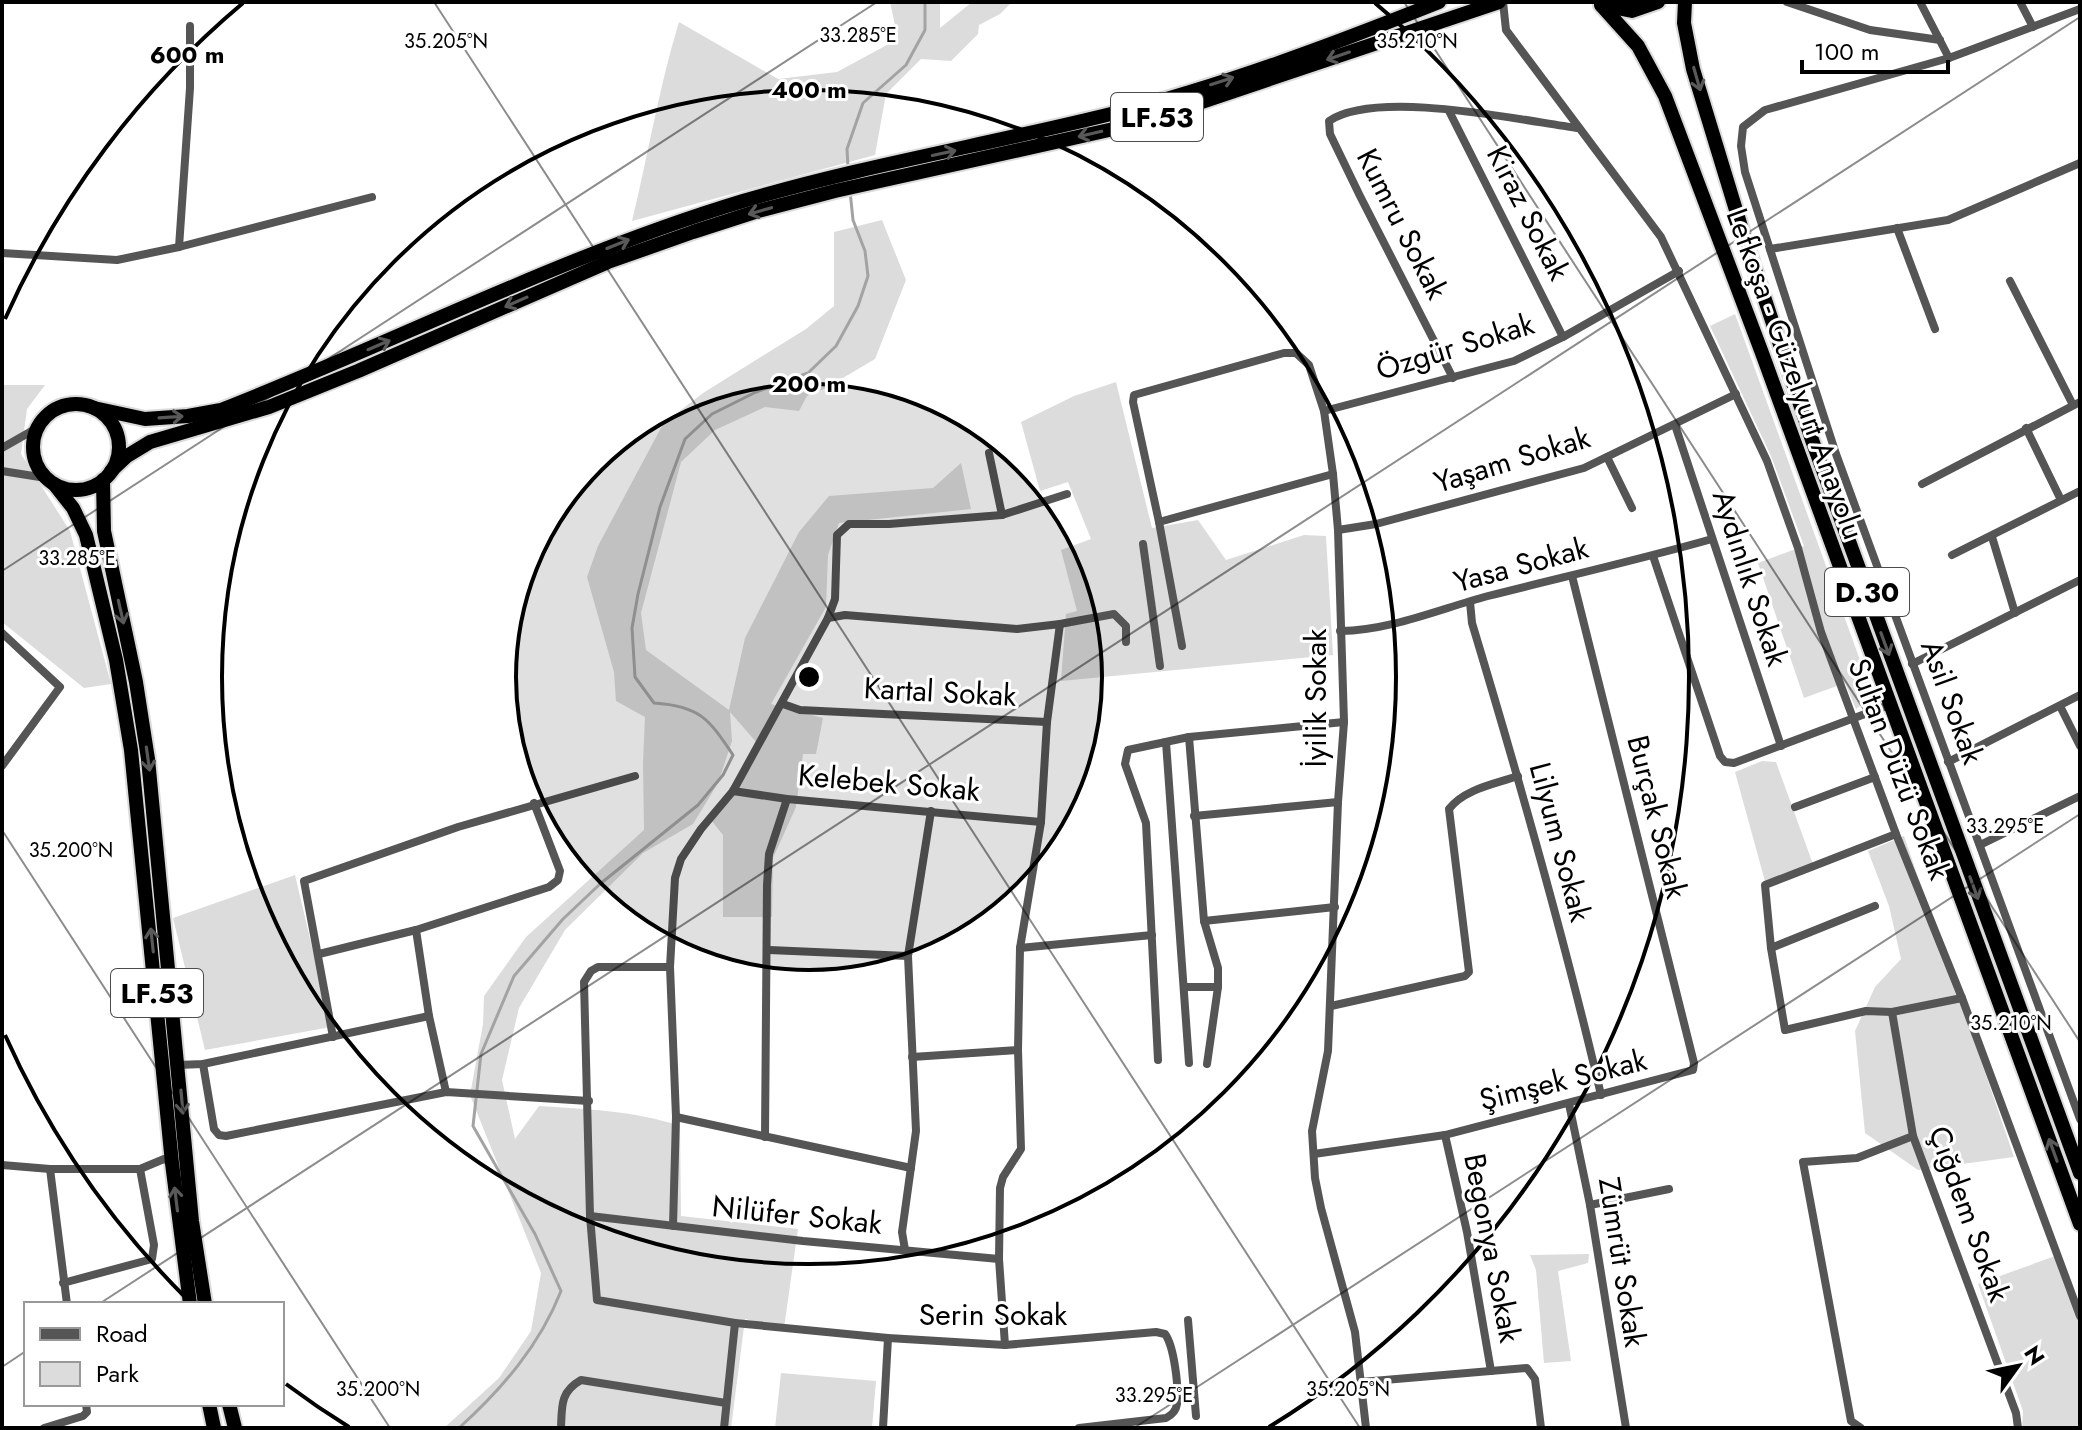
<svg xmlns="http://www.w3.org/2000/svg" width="2082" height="1430" viewBox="0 0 2082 1430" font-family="Jost,sans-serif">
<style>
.green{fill:#dcdcdc}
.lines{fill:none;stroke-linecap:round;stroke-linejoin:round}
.stream{stroke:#a3a3a3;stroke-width:3}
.trunk-casing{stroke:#dbdbdb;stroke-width:18}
.minor{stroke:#555;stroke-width:8}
.trunk{stroke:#000;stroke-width:14}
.oneway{stroke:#595959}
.ticks{fill:none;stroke:#000;stroke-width:2;stroke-opacity:0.45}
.ring{fill:none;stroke:#000;stroke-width:4}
.labels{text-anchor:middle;stroke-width:6;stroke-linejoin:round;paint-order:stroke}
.shield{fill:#fff;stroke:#4c4c4c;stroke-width:2}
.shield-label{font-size:28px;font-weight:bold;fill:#000}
.street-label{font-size:30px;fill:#000;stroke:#fff}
.ticks-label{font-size:20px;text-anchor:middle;fill:#000;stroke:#fff;stroke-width:6;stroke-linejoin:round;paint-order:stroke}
.centre{fill:#000;stroke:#fff;stroke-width:4}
.ring-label{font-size:24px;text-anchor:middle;font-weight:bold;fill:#000;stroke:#fff;stroke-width:6;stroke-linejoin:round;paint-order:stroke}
</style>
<rect width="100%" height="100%" fill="#fff"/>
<g class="green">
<path d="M 890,2 L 940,2 L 940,28 L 972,2 L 1012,2 L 1000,14 L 979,25 L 978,34 L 951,61 L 921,59 L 886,94 L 875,155 L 632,221 C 648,155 659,87 679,22 L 778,79 L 837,72 L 898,39 Z"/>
<path d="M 882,220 L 906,280 L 875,359 L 826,388 L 807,396 L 799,411 L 765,407 L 715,430 L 681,462 L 641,613 L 646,650 L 729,710 L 745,638 L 799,532 L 829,496 L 933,488 L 961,463 L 971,509 L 839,523 L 828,555 L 826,607 L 771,704 L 823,718 L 816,754 L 803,754 L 796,807 L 773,858 L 772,917 L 723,917 L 723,835 L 711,820 L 757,743 L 730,712 L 732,741 L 718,783 L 693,824 L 643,853 L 565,930 L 519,1008 L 502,1080 L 515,1139 L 539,1106 C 585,1109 636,1111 680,1126 L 681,1216 L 798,1229 L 784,1328 L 745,1319 L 731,1428 L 444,1428 L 499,1378 L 531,1331 L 541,1273 L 470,1095 L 483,1024 L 484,996 L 526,937 L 644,830 L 643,763 L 645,717 L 616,701 L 614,672 L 587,577 L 598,546 L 663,424 L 703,393 L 806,329 L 834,306 L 834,232 Z"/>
<path d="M 1735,314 L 1873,696 L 1856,709 L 1845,683 L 1804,698 L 1758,563 L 1804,546 L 1771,456 L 1710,326 Z"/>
<path d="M 1116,382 L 1152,528 L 1198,520 L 1226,560 L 1304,535 L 1326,536 L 1333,655 L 1061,681 L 1066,614 L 1077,611 L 1061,550 L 1091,539 L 1068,482 L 1040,491 L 1021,422 L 1074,396 Z"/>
<path d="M 2,385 L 45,385 L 27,409 L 21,454 L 70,531 L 111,684 L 84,688 L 2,622 Z"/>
<path d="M 1762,761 L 1776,762 L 1814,867 L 1766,885 L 1735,772 Z"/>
<path d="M 1904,836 L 2014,1157 L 1918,1170 L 1865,1133 L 1855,1031 L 1875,987 L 1901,959 L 1889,906 L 1868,851 Z"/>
<path d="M 295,875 L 331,1027 L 205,1050 L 173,918 Z"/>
<path d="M 1589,1254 L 1588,1263 L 1558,1271 L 1571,1361 L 1544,1363 L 1536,1270 L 1530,1255 Z"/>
<path d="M 2055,1256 L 2080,1314 L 2080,1428 L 2022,1428 L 2023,1411 L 1978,1284 Z"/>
<path d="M 781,1373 L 876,1381 L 872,1428 L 775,1428 Z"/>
</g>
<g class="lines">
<g class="stream">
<path d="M 848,167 L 847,149 L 863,103 L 906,65 L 925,30 L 925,2"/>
<path d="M 459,1428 C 502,1389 540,1345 561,1291 L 535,1234 L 473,1126 L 481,1054 L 514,976 L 563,919 L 600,884 L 698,805 L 723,775 L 733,755 C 709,719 700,706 654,703 L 635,677 L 632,628 L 638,594 L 660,507 L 685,439 L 712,414 L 756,392 L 808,373 L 836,346 L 858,306 L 868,276 L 865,251 L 853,220 L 850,191"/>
</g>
<defs>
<g id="trunk">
<path d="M 1685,2 L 1684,23 L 1693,69 L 1746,243 L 1812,440 L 2080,1173"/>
<path d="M 1601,5 L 1632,11 L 1658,2"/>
<path d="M 1602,6 L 1638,46 L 1665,96 L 1762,353 L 2080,1224"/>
<circle cx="76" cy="447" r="43"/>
<path d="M 94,408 L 145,419 L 188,416 L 221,410 C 395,342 564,255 743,201 C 865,165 991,144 1115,113 C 1225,85 1334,44 1439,2"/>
<path d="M 111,471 L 127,456 L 150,442 L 269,407 L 358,371 L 608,262 L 693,232 L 758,211 L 835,191 L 1136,124 L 1499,2"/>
<path d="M 103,480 L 104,531 L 136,682 L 148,759 L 192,1221 L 205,1304"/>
<path d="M 54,484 L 73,508 L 86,535 L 116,660 L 131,750 L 172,1163 L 190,1304"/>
<path d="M 209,1404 L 214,1428"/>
<path d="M 229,1404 L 235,1428"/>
</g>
</defs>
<use href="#trunk" class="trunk-casing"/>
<g class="minor">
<path d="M 1503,2 L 1506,30 L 1661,237 L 1767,461 L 1798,548 L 1821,632 L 1896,834 L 1962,998 L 2080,1316"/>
<path d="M 1787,2 L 1870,30 L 1940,40"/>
<path d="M 1920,2 L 1949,58"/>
<path d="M 2020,2 L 2033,27"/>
<path d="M 2080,9 L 1949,58 L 1765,110 L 1743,127 L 1741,146 L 1745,172 L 1836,454 L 2080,1119"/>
<path d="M 1449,111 L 1563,337"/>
<path d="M 1897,228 L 1935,329"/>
<path d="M 179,247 L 190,88 L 190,26"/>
<path d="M 1770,249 L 1948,220 L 2080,163"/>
<path d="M 2,253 L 117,260 L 179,247 L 372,197"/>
<path d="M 2010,281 L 2073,405"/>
<path d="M 1453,378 L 1360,196 L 1330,134 L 1329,121 C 1377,89 1519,120 1577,128"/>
<path d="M 1324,411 L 1514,361 L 1563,337 L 1679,271"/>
<path d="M 1675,425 L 1781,746"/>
<path d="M 2026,428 L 2061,500"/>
<path d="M 2,448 L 37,428"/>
<path d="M 989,453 L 1002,515"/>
<path d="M 1607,457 L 1632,508"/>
<path d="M 2,471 L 46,478"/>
<path d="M 1922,484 L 2080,402"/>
<path d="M 1159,522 L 1333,474"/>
<path d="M 1338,530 L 1376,524 L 1584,468 L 1736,394"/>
<path d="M 1992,537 L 2015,613"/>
<path d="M 1143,544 L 1160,666"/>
<path d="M 1952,555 L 2080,491"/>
<path d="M 1653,556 L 1720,756 L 1725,762 L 1734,763 L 1889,705"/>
<path d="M 1470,602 L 1472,623 C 1519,779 1564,936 1601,1095"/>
<path d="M 828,618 L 835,599 L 837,535 L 849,524 L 889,524 L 1002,515 L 1067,494"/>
<path d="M 1060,624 L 1114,614 L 1126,626 L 1126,642"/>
<path d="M 1340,631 C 1392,630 1439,609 1488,596 C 1563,577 1638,560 1712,539"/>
<path d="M 2,633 L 60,687 L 2,766"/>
<path d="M 1182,646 L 1159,522 L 1133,402 L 1134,395 L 1284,353 L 1296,353 L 1309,365 L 1324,411 L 1333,474 L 1338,530 L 1344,722 L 1338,802 L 1328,1051 L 1312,1131 L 1315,1178 L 1321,1208 L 1355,1332 L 1366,1428"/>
<path d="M 1912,664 L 2080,580"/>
<path d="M 783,704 L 800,710 L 1047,722"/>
<path d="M 2060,706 L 2080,746"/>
<path d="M 1166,742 L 1189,1063"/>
<path d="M 1948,762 L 2080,695"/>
<path d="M 733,791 L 787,799 L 1041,822"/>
<path d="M 1795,807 L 1875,777"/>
<path d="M 1194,816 L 1338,802"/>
<path d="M 1896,834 L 1765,885 L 1771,948 L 1785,1030 L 1866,1011 L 1892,1012 L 1962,998"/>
<path d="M 1980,845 L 2080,796"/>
<path d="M 1204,921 L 1335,907"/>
<path d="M 416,930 L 429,1016 L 446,1092"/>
<path d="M 1020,948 L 1152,935"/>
<path d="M 1771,948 L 1875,906"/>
<path d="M 769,950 L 908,956"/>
<path d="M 319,954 L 416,930 L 549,887 L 558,880 L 560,871 L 534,803"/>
<path d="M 670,967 L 598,967 L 591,971 L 584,982 L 590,1216 L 597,1300 L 735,1323 L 888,1338 L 1005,1345 L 1156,1332 L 1165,1334 C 1174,1346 1179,1387 1177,1404 C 1176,1411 1172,1415 1166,1418 L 1079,1428"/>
<path d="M 1184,987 L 1218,987 L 1218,968 L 1204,921 L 1189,737"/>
<path d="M 1331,1006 L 1465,976 L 1469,972 L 1449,809 C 1464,789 1495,784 1518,776"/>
<path d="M 1892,1012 L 1913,1136 L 2016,1413 L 2018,1428"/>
<path d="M 333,1037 L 304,881 L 458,827 L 635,776"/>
<path d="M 912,1057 L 1018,1050"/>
<path d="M 1158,1060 L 1146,823 L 1125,764 L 1128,750 L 1189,737 L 1344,722"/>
<path d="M 203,1064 L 214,1129 L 219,1135 L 226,1136 L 446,1092 L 589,1101"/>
<path d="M 1207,1064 L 1218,987"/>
<path d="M 178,1065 L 203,1064 L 429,1016"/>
<path d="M 1569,1104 L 1590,1205 L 1626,1428"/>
<path d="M 676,1117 L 911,1168"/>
<path d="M 1445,1135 L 1467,1232 L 1491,1371"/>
<path d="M 765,1137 L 767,885 L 769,854 L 787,799"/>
<path d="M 1314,1154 L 1445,1135 L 1693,1070 L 1694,1063 L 1572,576"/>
<path d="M 2,1165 L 50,1169 L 140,1169 L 164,1159 L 172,1163"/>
<path d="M 50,1169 L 67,1304"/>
<path d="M 1590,1205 L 1669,1189"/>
<path d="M 590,1216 L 803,1241 L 999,1259"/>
<path d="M 673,1226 L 676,1117 L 670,967 L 675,878 L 681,859 L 701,829 L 733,791 L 828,618 L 845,615 L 1017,629 L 1060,624 L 1047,722 L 1041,822 L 1020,948 L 1018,1050 L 1021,1149 L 1003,1177 L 1000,1188 L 999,1259 L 1005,1345"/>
<path d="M 905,1250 L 902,1232 L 916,1131 L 908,956 L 931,811"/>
<path d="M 63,1283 L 152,1259 L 154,1245 L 140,1169"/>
<path d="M 1188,1320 L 1196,1416"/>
<path d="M 1361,1382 L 1527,1368 L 1535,1379 L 1541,1428"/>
<path d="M 44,1428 L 83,1416 L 87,1412 L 86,1404"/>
<path d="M 561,1428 C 562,1406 560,1392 581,1380 L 726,1403"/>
<path d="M 724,1428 L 735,1323"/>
<path d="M 883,1428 L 888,1338"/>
<path d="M 1861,1428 L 1851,1421 L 1803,1162 L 1857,1158 L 1913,1136"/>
</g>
<use href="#trunk" class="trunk"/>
</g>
<defs><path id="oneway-shaft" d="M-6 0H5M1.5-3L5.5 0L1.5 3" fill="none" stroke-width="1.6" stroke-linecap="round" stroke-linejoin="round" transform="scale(2)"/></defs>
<g class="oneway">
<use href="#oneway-shaft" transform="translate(1338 56) rotate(161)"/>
<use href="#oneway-shaft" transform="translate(1697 79) rotate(74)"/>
<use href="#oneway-shaft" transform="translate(1222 81) rotate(-18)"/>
<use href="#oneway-shaft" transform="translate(1090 134) rotate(167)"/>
<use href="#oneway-shaft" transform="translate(944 153) rotate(-12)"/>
<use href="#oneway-shaft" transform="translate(760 211) rotate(164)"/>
<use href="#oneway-shaft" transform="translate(618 244) rotate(-22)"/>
<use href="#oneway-shaft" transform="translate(516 302) rotate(156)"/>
<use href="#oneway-shaft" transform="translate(379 345) rotate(-23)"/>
<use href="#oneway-shaft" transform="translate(171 417) rotate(-4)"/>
<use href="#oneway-shaft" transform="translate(121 612) rotate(77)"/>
<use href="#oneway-shaft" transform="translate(1885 644) rotate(70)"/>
<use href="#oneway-shaft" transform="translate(148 759) rotate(82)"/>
<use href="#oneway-shaft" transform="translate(1974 888) rotate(70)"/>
<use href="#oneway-shaft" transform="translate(152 940) rotate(-96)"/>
<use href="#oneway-shaft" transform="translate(182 1102) rotate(85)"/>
<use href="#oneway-shaft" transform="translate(2053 1150) rotate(-110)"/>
<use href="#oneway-shaft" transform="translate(176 1199) rotate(-97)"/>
</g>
<path class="ticks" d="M 434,2 L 1360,1428M 1404,2 L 2080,1042M 2,571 L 877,2M 2,830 L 390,1428M 99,1304 L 2080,17M 2,1367 L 26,1351M 1134,1428 L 2080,814"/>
<circle cx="809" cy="677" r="293" fill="#000" fill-opacity=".12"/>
<g class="ring">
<circle cx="809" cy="677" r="293"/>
<circle cx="809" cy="677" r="587"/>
<path d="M349 1427A880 880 0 0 1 286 1384M187 1299A880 880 0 0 1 5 1035M5 319A880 880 0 0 1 243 3M1375 3A880 880 0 0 1 1269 1427"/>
</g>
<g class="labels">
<g class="shield">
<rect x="1111" y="93" width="92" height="48" rx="6"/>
<rect x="1825" y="568" width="84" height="48" rx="6"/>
<rect x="111" y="969" width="92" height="48" rx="6"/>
</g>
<g class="shield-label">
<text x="1157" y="127">LF.53</text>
<text x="1867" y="602">D.30</text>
<text x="157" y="1003">LF.53</text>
</g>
<g class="street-label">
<text transform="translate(1528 213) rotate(63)" y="10">Kiraz Sokak</text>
<text transform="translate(1402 224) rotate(63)" y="10">Kumru Sokak</text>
<text transform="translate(1455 347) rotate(-17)" y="10">Özgür Sokak</text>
<text transform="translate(1795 374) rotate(70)" y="10">Lefkoşa - Güzelyurt Anayolu</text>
<text transform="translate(1512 460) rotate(-17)" y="10">Yaşam Sokak</text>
<text transform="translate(1521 565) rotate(-15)" y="10">Yasa Sokak</text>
<text transform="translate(1750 578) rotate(72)" y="10">Aydınlık Sokak</text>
<text transform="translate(940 692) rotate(3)" y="10">Kartal Sokak</text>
<text transform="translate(1316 698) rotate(-90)" y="10">İyilik Sokak</text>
<text transform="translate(1952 702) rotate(70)" y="10">Asil Sokak</text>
<text transform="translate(1899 769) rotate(69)" y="10">Sultan Düzü Sokak</text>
<text transform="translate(889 783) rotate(5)" y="10">Kelebek Sokak</text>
<text transform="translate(1657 817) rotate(76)" y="10">Burçak Sokak</text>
<text transform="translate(1560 842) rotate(75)" y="10">Lilyum Sokak</text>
<text transform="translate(1563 1080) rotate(-14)" y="10">Şimşek Sokak</text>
<text transform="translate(1969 1214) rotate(70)" y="10">Çığdem Sokak</text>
<text transform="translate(797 1215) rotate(6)" y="10">Nilüfer Sokak</text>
<text transform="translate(1492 1248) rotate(79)" y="10">Begonya Sokak</text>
<text transform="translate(1622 1262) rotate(81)" y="10">Zümrüt Sokak</text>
<text x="993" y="1325">Serin Sokak</text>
</g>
</g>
<g class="ticks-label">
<text x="858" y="42">33.285°E</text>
<text x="1417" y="48">35.210°N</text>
<text x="446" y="48">35.205°N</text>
<text x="77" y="565">33.285°E</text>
<text x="2005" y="833">33.295°E</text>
<text x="71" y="857">35.200°N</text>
<text x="2011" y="1030">35.210°N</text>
<text x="378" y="1396">35.200°N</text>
<text x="1348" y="1396">35.205°N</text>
<text x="1154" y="1402">33.295°E</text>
</g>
<circle cx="809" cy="677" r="12" class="centre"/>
<g class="ring-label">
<text x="187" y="63">600 m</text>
<text x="809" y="98">400 m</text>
<text x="809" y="392">200 m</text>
</g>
<rect width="2082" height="1430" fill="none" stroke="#000000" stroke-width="8"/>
<rect x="24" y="1302" width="260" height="104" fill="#ffffff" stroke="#999999" stroke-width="2"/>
<rect x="40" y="1328" width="40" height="12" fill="#555555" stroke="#999999" stroke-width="2"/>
<text x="96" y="1342" font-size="24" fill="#000000">Road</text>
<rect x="40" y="1362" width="40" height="24" fill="#dcdcdc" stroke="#999999" stroke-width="2"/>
<text x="96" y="1382" font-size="24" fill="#000000">Park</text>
<g transform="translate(2018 1366) rotate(57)" stroke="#ffffff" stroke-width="6" paint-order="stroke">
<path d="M0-6L14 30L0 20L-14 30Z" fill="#000000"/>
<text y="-12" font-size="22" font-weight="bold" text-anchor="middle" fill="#000000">N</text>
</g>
<path d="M1802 60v12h146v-12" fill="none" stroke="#000000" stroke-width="4"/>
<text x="1814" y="60" font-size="24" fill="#000000" stroke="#ffffff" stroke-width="6" paint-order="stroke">100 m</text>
</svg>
